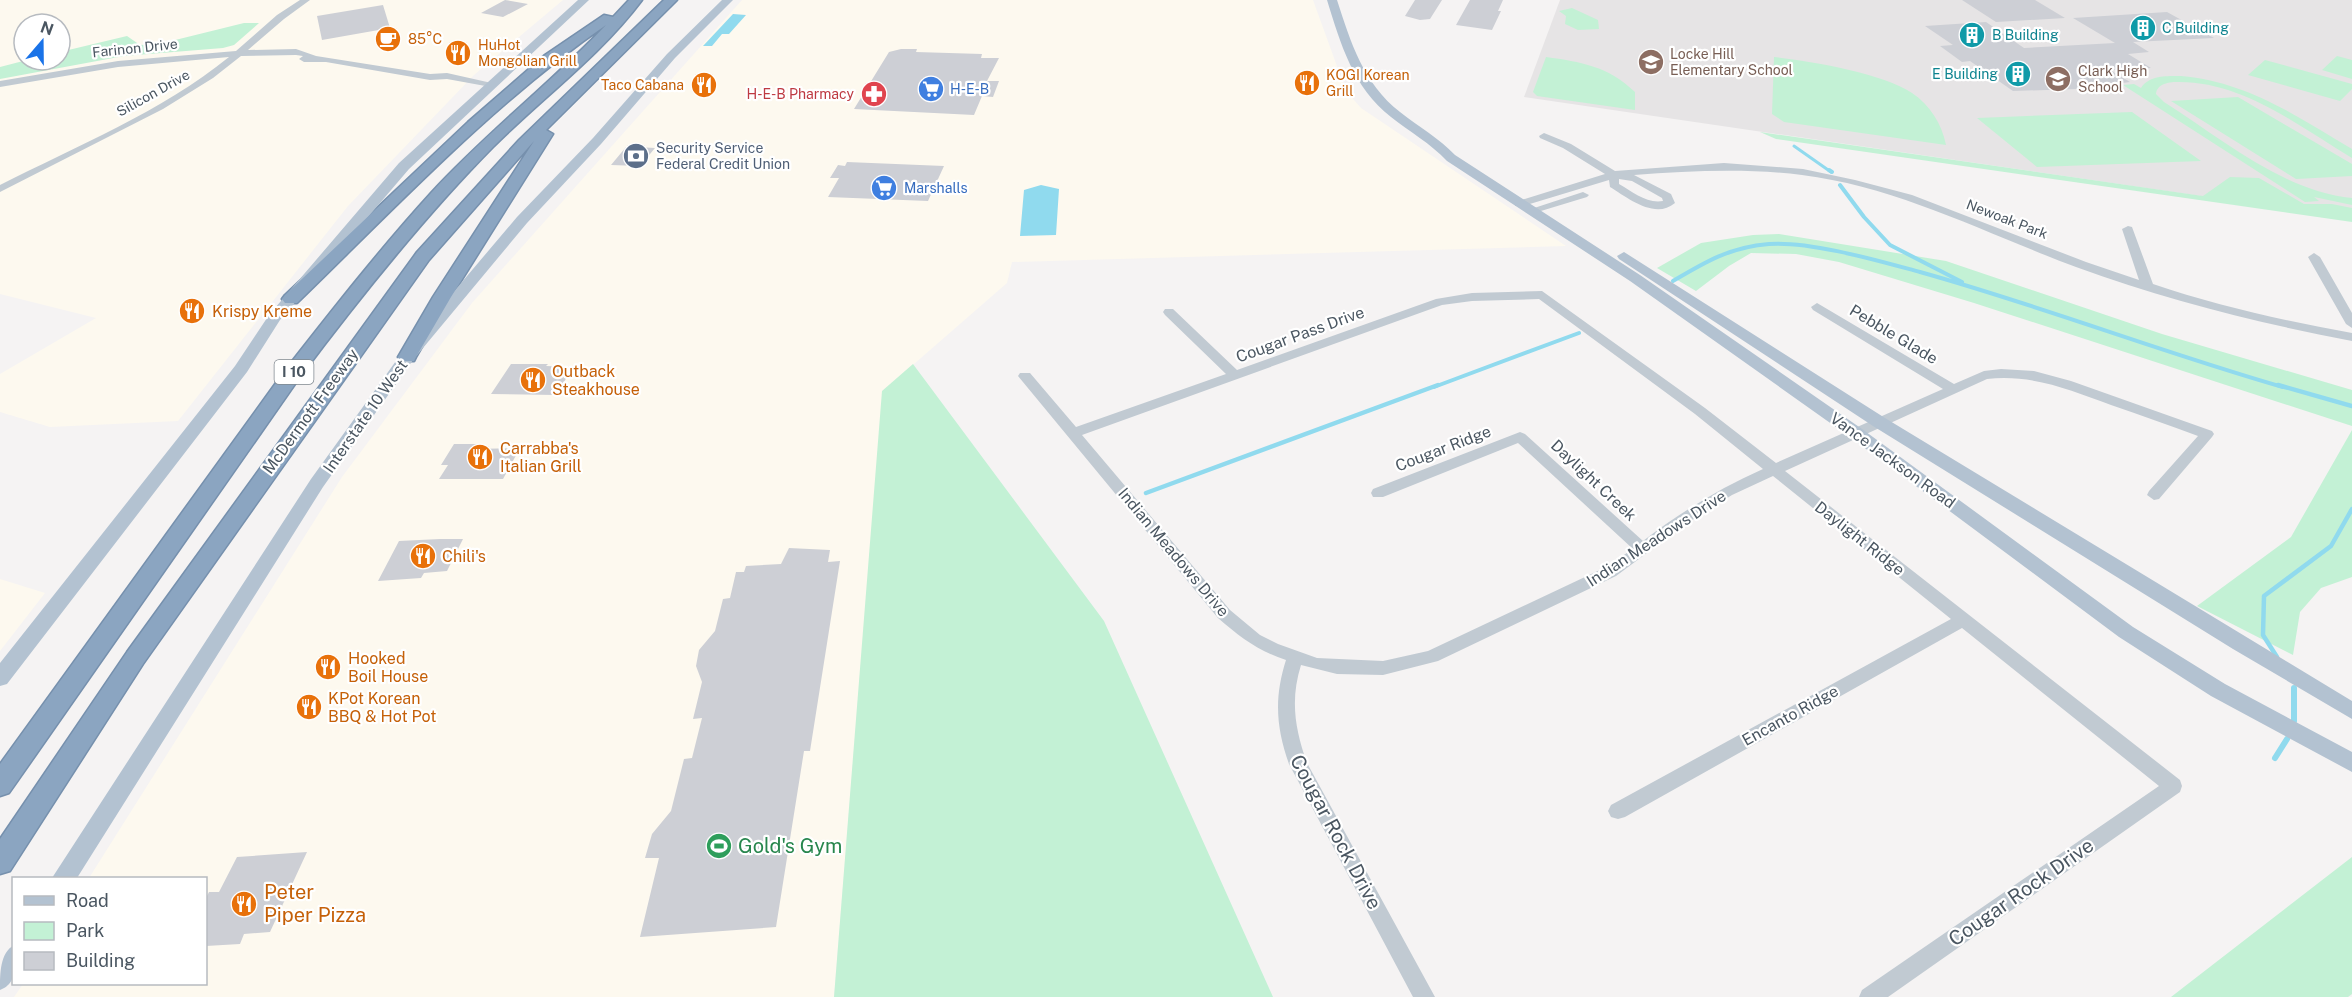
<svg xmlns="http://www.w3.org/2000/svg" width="2352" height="997" viewBox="0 0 2352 997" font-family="'Public Sans',sans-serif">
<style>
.commercial{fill:#fdf9ef;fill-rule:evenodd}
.education{fill:#e6e4e5}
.green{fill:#c3f1d5}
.water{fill:#90daee}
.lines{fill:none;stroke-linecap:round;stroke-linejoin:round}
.stream-far3{stroke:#90daee;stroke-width:3}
.stream-far2{stroke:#90daee;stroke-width:4}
.stream-far1{stroke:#90daee;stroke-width:4.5}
.stream{stroke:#90daee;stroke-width:6}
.building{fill:#cdcfd5}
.highway-casing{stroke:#7690ad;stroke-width:3}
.minor{fill:#c1cad2;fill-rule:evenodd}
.major{fill:#b3c2d1;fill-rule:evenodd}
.highway{fill:#8ba5c1;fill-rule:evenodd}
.labels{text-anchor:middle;stroke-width:4.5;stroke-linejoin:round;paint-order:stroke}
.far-culture-label{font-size:14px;fill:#0d838f;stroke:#fff;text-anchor:start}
.far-food-label{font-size:14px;fill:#c56008;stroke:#fff;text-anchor:start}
.far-street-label{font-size:14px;fill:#4a5661;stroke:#fff}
.far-education-label{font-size:14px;fill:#785e54;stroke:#fff;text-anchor:start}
.far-shop-label{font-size:14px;fill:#366cbe;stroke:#fff;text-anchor:start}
.far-health-label{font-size:14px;fill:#be3a42;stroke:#fff;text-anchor:end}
.far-service-label{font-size:14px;fill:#4e5e75;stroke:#fff;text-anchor:start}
.shield{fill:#fff;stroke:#808990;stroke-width:1.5}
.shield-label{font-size:15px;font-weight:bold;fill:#4a5661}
.food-label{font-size:16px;fill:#c56008;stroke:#fff;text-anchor:start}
.street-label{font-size:16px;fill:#4a5661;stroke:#fff}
.near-street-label{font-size:20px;fill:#4a5661;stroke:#fff}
.near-leisure-label{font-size:20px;fill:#27864d;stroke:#fff;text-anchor:start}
.near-food-label{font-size:20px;fill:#c56008;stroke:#fff;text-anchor:start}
</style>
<rect width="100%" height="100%" fill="#f5f3f3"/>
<path class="commercial" d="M0 0H563L474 75 348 206 178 421 50 427 0 412V374L96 318 0 294ZM24 24H60V60H24Z
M742 0H1313L1346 91 1361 108 1566 246 1012 262 1007 283 883 391 834 997H14L23 984H206V878H89L342 477 472 303Z
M0 579 45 593 0 651Z"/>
<path class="education" d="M1560 0H2352V218L1524 97Z"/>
<path class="green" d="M1572 8 1598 20 1599 29 1578 30 1565 24 1566 16 1559 11Z
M244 23H259L234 45 223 48 124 56 0 79V67L27 60H60V52L127 36 140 45 159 44Z
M2337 56 2352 60V79L2322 70Z
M1546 57C1581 62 1608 66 1635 92V110L1537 96 1533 92Z
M1774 57C1809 61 1883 73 1912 93 1930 105 1942 124 1946 145L1784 122 1772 114Z
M2265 60 2352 84V89L2340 101 2248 75Z
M2181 76C2248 82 2296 116 2352 149V158C2298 126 2243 81 2177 82 2168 82 2157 84 2156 94L2164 102C2221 138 2284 192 2352 198V205L2314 197 2319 201 2305 202 2123 85 2134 84 2141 88C2149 75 2167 76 2181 76Z
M2238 97 2352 164V176L2296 179 2171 101Z
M2132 112 2201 161 2037 167 1977 118Z
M1760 132 2203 196 2230 177 2259 178 2304 204H2332L2352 208V222L1776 139Z
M1779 234 1946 261 2162 334 2352 390V426L1974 303 1839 262 1796 254 1751 253 1729 266 1696 291 1657 268 1701 243 1753 235Z
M913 364 1104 621 1273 997H834L882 391Z
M2352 430V577L2321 588 2300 612 2293 655 2197 606 2291 537Z
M2352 857V994L2348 997H2171Z"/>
<path class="water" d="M733 14 746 15 729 34H722L712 46H703Z
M1041 185 1059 189 1056 235 1020 236 1024 190Z"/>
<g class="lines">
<path class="stream-far3" d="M1794 146 1831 172"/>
<path class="stream-far2" d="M1829 170 1832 172
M1840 185 1864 217 1890 245 1962 282
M1673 281C1705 262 1730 247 1769 244 1811 241 1879 261 1920 272 2042 306 2161 352 2283 387
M1434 387 1579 333"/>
<path class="stream-far1" d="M2278 385 2352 406
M1146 493 1438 385
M2277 657 2263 635 2264 596 2331 546 2352 509"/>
<path class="stream" d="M2294 688V721
M2275 758 2287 739"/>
</g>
<path class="building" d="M505 0 528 4 503 17 481 13Z
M1415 0H1442L1430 19 1420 20 1405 16Z
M1470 0H1503L1498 11H1501L1492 30 1456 25Z
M1962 0H2035L2065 18 1996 22Z
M383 5 390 28 322 40 317 16Z
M2167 12 2214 38 2133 42 2149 52 2128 54 2151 68 2110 70 2130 82 2077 89 2013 91 1970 61 1962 62 1940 46 1953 45 1925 26 1986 22 2024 48 2115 43 2073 18Z
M901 49H917L916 52 982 54 981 58H999L987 81H999L993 97 982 96 974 115 854 109 889 52Z
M626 147H636L655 148 640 166 611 165Z
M847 162 944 166 928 201 828 197 839 178H830L838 165 845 166Z
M511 364H548L546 366 573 367 556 395 491 394Z
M454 444H477L474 449 520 448 503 479H439L448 465H441Z
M440 539H463L447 571 424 573 421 578 378 581 399 541Z
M789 548 830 550 828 562 840 561 810 751H804L776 927 640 937 659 858H645L652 834 671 811 684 759 692 758 702 718 693 719 702 682 696 666 699 650 715 631 723 599 730 598 736 572H744L746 566 781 564Z
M307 852 270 932 244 934 240 944 206 946V898L209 892H219L237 857Z"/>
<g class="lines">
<g class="highway-casing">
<path id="highway" d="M629 0H642C600 56 542 98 493 147 423 218 360 297 300 377L9 793 0 796V764L286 369C333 309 380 249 431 193 486 133 550 84 606 25 492 104 396 207 297 303H285L282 299 285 295 468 122 545 55 604 15 613 17Z
M664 0H677L546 130 553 134 451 297 416 357 414 361H400L398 357 433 297 534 141 429 260 143 664 10 871 0 874V839L127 652 417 252 519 140Z"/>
</g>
<path class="minor" d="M300 0H310L284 19 248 50 296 49 316 56 430 74 447 73 496 84 491 87 447 79 430 80 326 62H304L299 59 303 56 296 55 241 56 213 78 163 109 0 192V185C77 146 161 112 229 57L118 67 0 87V81L118 61 236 51 277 15Z
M1544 133 1571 144 1615 171 1724 163 1803 169 1855 180 1912 195 2086 262 2139 280 2122 229 2128 226 2132 227 2153 284C2218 306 2285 321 2352 333V341C2258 323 2166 300 2076 267 1987 234 1898 187 1802 175 1745 168 1690 171 1634 175L1671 194 1675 203C1655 220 1628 198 1610 187L1609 180 1523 206H1515V202L1605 174 1563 148 1540 138 1539 136ZM1619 179 1632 181 1662 198 1663 201C1647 204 1633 192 1619 184Z
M1583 192 1589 195 1587 197 1531 214 1525 211Z
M2314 253 2320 257 2352 313V328L2346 324 2308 257Z
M1542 291 1705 408 1776 463 1943 389 1813 310 1811 307 1817 303 1954 384 1984 371 2001 369 2034 371 2071 381 2212 431 2214 434 2212 437 2159 499 2154 500 2147 495 2149 491 2198 436C2169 425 2140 415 2111 405 2070 390 2032 374 1987 379L1785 471 2180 780 2182 786 2180 792 1888 997H1859L1862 990 2159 786 1962 628 1625 817 1618 819 1611 817 1608 811 1611 805 1951 619 1773 476 1732 495 1686 524 1616 576 1438 661 1383 675 1337 674 1301 665C1290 700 1295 729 1307 763L1435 997H1413L1289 764C1276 727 1274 698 1286 660 1258 651 1240 637 1218 618L1018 376 1020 373H1030L1076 427 1226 374 1165 315 1163 312 1165 309H1173L1237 370 1436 299 1472 293ZM1539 299 1695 414 1763 469C1720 488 1681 512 1643 541L1525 434 1520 432 1373 489 1371 493 1373 497H1383L1518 443 1633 549 1604 568 1428 651 1383 661 1317 658 1278 644 1260 635 1230 610 1082 435 1442 305 1472 301Z"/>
<path class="major" d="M578 0H589L409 169 280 320 247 372 7 684 0 686V663L235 366 269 315 399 163Z
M722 0H733L675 58 601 144 527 223 413 360 323 487 77 878H52L311 479 401 354 517 217 593 138 667 54Z
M1327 0H1337C1351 43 1363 83 1400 112 1419 127 1439 138 1455 155L1640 275 1862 429 2133 627 2225 684 2352 752V772L2211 696 2119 637 1850 437 1630 281 1447 161C1430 143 1410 132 1391 117 1353 87 1341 45 1327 0Z
M1624 252 1885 418 2352 701V719L2233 649 1873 426 1619 259 1617 256Z
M14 945C14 963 19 983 0 990 0 973 0 953 14 945Z"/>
<use href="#highway" class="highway"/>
</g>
<defs>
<g id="building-disc" transform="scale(1.35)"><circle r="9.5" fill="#0f9aa8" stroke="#fff"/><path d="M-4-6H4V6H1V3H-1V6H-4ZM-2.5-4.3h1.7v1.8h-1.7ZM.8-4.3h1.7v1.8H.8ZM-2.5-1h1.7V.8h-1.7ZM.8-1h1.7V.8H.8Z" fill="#fff"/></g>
<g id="cafe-disc" transform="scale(1.35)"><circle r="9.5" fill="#e8710a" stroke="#fff"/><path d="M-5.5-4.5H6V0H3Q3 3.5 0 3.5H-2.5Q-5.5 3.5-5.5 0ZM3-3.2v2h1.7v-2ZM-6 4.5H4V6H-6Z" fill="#fff"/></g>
<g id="restaurant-disc" transform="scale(1.35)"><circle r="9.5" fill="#e8710a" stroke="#fff"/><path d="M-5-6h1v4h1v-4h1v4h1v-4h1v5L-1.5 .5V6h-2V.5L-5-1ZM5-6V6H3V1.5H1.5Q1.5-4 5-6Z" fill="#fff"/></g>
<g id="school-disc" transform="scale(1.35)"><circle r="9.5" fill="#8d6e63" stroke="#fff"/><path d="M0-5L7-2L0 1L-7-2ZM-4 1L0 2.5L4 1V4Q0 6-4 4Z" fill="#fff"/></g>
<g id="supermarket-disc" transform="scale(1.35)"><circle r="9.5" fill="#3f7fe0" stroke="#fff"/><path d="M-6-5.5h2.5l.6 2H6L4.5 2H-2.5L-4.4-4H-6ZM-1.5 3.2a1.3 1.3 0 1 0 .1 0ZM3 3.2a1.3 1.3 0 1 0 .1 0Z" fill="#fff"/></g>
<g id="pharmacy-disc" transform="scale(1.35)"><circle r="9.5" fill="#e0444e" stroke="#fff"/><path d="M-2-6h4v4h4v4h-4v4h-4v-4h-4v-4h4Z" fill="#fff"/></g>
<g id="bank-disc" transform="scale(1.35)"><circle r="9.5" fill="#5c6f8a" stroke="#fff"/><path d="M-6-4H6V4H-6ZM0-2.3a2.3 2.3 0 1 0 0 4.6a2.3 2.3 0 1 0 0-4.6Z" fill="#fff"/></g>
<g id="stadium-disc" transform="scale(1.35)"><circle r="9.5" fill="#2e9e5b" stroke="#fff"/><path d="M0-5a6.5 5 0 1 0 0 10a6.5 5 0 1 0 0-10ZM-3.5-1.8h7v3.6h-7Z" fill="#fff"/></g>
</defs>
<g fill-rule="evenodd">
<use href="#building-disc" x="2143" y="28"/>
<use href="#building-disc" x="1972" y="35"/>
<use href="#cafe-disc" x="388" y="39"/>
<use href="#restaurant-disc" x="458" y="53"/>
<use href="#school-disc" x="1651" y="62"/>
<use href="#building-disc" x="2018" y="74"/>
<use href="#school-disc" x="2058" y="79"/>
<use href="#restaurant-disc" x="1307" y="83"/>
<use href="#restaurant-disc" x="704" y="85"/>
<use href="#supermarket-disc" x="931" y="89"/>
<use href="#pharmacy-disc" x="874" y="94"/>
<use href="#bank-disc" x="636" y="156"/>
<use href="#supermarket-disc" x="884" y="188"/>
<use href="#restaurant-disc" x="192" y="311"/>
<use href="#restaurant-disc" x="533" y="380"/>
<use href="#restaurant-disc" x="480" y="457"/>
<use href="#restaurant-disc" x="423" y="556"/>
<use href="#restaurant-disc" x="328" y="667"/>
<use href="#restaurant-disc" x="309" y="707"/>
<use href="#stadium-disc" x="719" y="846"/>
<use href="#restaurant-disc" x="244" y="904"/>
</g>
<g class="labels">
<g class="far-culture-label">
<text x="2162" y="33">C Building</text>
<text x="1992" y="40">B Building</text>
<text x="1998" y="79" text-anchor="end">E Building</text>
</g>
<g class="far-food-label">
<text x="408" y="44">85°C</text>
<text x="478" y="50">HuHot<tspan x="478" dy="16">Mongolian Grill</tspan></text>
<text x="1326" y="80">KOGI Korean<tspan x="1326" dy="16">Grill</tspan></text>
<text x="684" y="90" text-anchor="end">Taco Cabana</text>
</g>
<g class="far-street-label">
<text transform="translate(135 48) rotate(-6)" y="5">Farinon Drive</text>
<text transform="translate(153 93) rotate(-29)" y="5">Silicon Drive</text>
<text transform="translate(2007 219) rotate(21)" y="5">Newoak Park</text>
</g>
<g class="far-education-label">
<text x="1670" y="59">Locke Hill<tspan x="1670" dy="16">Elementary School</tspan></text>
<text x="2078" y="76">Clark High<tspan x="2078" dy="16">School</tspan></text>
</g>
<g class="far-shop-label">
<text x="950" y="94">H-E-B</text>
<text x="904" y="193">Marshalls</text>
</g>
<g class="far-health-label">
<text x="854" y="99">H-E-B Pharmacy</text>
</g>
<g class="far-service-label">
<text x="656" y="153">Security Service<tspan x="656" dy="16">Federal Credit Union</tspan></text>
</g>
<rect class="shield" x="274.5" y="360" width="39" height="24" rx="4.5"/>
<g class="shield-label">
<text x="294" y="377">I 10</text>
</g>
<g class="food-label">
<text x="212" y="317">Krispy Kreme</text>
<text x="552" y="377">Outback<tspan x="552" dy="18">Steakhouse</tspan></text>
<text x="500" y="454">Carrabba's<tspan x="500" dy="18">Italian Grill</tspan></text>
<text x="442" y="562">Chili's</text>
<text x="348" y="664">Hooked<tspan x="348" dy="18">Boil House</tspan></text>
<text x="328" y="704">KPot Korean<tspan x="328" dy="18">BBQ &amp; Hot Pot</tspan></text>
</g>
<g class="street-label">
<text transform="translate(1300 334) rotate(-20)" y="6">Cougar Pass Drive</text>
<text transform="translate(1894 334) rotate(31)" y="6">Pebble Glade</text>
<text transform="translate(310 411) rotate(-54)" y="6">McDermott Freeway</text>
<text transform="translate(365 416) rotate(-55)" y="6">Interstate 10 West</text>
<text transform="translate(1443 448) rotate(-21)" y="6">Cougar Ridge</text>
<text transform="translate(1893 460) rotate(36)" y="6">Vance Jackson Road</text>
<text transform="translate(1594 480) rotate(43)" y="6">Daylight Creek</text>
<text transform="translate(1656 538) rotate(-33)" y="6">Indian Meadows Drive</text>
<text transform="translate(1860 538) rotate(38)" y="6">Daylight Ridge</text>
<text transform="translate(1174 552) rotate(50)" y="6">Indian Meadows Drive</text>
<text transform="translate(1790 715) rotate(-29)" y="6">Encanto Ridge</text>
</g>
<g class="near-street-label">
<text transform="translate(1336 832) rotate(62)" y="7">Cougar Rock Drive</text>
<text transform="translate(2021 892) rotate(-35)" y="7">Cougar Rock Drive</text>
</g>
<g class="near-leisure-label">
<text x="738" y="853">Gold's Gym</text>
</g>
<g class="near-food-label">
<text x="264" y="899">Peter<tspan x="264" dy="23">Piper Pizza</tspan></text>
</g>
</g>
<rect x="12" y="877" width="195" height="108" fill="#ffffff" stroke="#b7bbc0" stroke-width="1.5"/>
<rect x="24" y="896" width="30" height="9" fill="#b3c2d1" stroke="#b7bbc0" stroke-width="1.5"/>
<text x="66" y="907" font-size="18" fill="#4a5661">Road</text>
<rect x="24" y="922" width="30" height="18" fill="#c3f1d5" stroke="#b7bbc0" stroke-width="1.5"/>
<text x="66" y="937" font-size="18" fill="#4a5661">Park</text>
<rect x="24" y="952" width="30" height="18" fill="#cdcfd5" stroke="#b7bbc0" stroke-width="1.5"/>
<text x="66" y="967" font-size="18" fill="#4a5661">Building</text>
<g transform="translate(42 42) rotate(20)"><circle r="28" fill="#ffffff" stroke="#b7bbc0" stroke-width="1.5"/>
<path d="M0-4.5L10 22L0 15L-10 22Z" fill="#1a73e8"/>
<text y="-9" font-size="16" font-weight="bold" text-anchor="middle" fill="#4a5661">N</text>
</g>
</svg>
